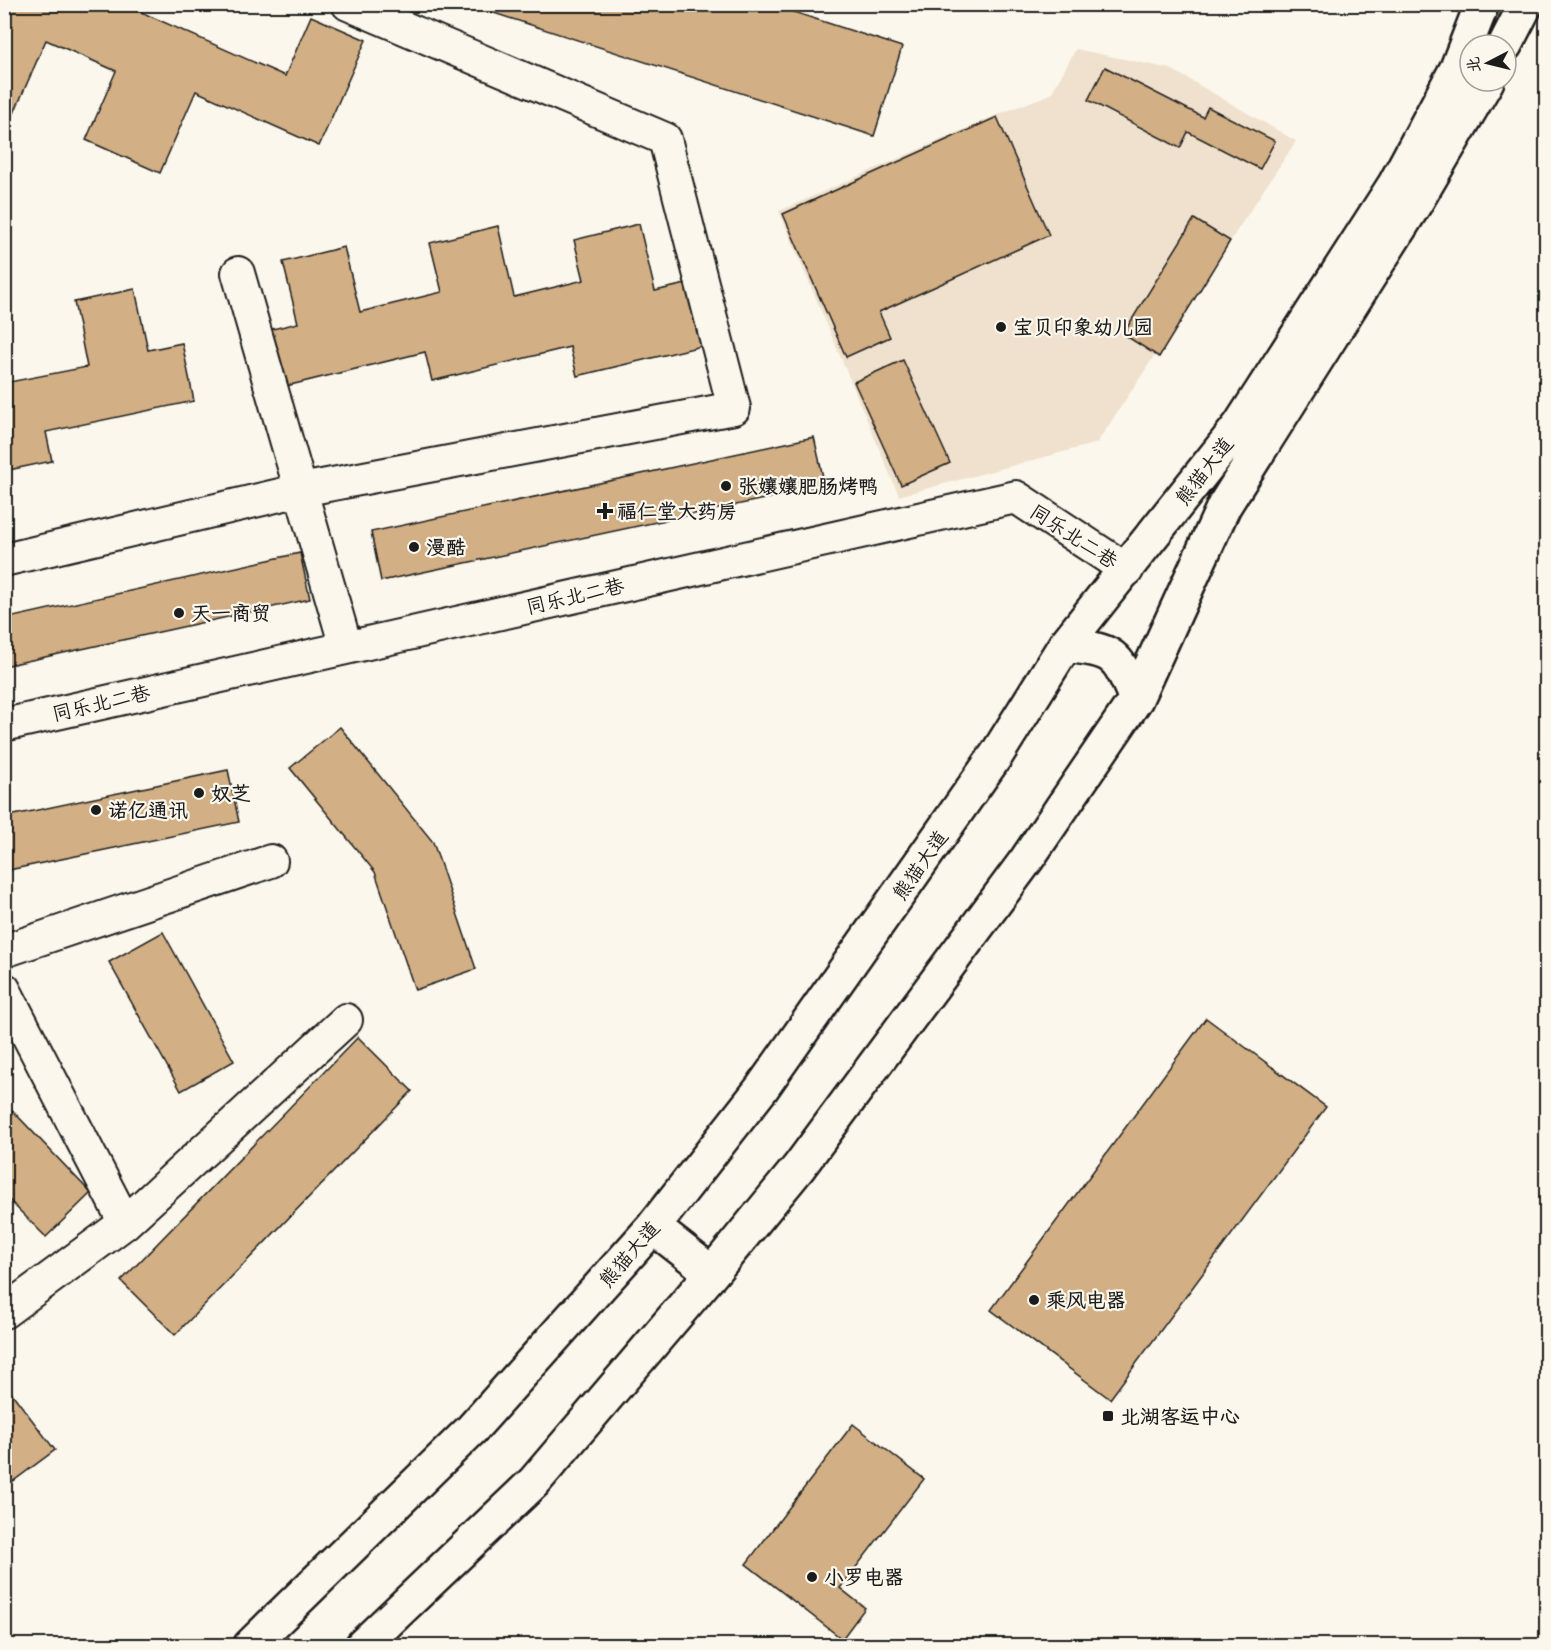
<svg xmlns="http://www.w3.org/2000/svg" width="1551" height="1650" viewBox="0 0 1551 1650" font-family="Itim,'LXGW WenKai TC',sans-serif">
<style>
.built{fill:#efe1cd}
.building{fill:#d2af84;stroke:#1c1c1c;stroke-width:1.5}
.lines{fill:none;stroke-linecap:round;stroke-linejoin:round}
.street-casing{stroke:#1c1c1c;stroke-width:36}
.secondary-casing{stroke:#1c1c1c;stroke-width:38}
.street{stroke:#fbf7ec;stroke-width:32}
.secondary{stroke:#fbf7ec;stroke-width:33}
.poi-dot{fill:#1c1c1c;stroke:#fbf7ec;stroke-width:2}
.labels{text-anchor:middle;stroke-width:4.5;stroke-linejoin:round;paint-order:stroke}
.poi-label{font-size:20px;font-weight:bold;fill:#1c1c1c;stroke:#fbf7ec;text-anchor:start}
.street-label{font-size:20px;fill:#1c1c1c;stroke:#fbf7ec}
</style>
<rect width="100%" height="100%" fill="#fbf7ec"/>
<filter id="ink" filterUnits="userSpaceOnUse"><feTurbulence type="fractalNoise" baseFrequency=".0167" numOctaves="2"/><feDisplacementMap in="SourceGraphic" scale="12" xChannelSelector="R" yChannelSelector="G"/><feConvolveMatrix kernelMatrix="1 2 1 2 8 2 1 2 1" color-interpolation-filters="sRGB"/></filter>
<g filter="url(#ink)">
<path class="built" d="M1076 49 1171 69 1296 141 1097 443 899 496 779 211 999 114 1051 94Z"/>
<path class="building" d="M4 4H123L285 76 311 16 366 40 319 146 196 91 160 173 86 140 116 71 46 40 11 120 4 117Z
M466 4H769L902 47 874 136Z
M1105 67 1203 117 1208 107 1275 141 1260 169 1188 132 1180 148 1088 100Z
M997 117 1049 235 879 312 890 337 846 357 783 214Z
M1194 219 1230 241 1159 357 1123 334Z
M639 224 655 291 690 283 706 345 577 376 570 347 432 381 425 352 278 388 264 331 298 323 283 262 344 247 360 312 442 292 430 243 498 226 514 297 584 280 574 240Z
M135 289 148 350 182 343 194 401 46 432 52 461 4 471V383L87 367 74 302Z
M903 360 950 463 901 485 854 382Z
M814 437 825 486 381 581 371 532Z
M300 553 310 599 4 666V619Z
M340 727 433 842 476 969 415 990 375 872 290 768Z
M228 770 239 822 4 871V817Z
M163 932 234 1061 181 1091 109 962Z
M1206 1018 1326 1107 1110 1399 991 1310Z
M358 1037 412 1091 175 1335 121 1281Z
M4 1094 10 1108 91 1193 46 1237 4 1195Z
M4 1383 55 1450 4 1488Z
M853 1424 924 1479 840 1588 865 1608 842 1639 746 1564Z"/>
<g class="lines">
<g class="street-casing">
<path id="street" d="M238 273 346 647
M4 560 301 490 734 408 665 139 348 4
M4 725 1016 497 1127 570
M4 951 271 861
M4 989 125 1223 4 1312
M125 1223 346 1020"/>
</g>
<g class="secondary-casing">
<path id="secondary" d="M1505 45 1526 4
M1065 645C1115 651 1116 652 1136 699
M653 1227 712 1273
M250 1646 472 1429 653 1227 762 1088 997 754 1065 645 1240 425 1395 184 1457 68 1482 4
M362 1646 534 1482 712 1273 799 1167 1027 859 1136 699 1224 506 1416 202 1487 81"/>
</g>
<use href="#street" class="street"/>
<use href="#secondary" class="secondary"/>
</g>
</g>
<g class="poi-dot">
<circle cx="1001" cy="327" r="6"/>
<circle cx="726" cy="486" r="6"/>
<path d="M602 502h6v6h6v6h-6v6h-6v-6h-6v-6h6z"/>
<circle cx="414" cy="547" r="6"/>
<circle cx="179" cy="613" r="6"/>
<circle cx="199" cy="793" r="6"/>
<circle cx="96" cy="810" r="6"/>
<circle cx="1034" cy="1300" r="6"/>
<rect x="1102" y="1410" width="12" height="12" rx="3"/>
<circle cx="812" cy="1577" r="6"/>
</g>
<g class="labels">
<g class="poi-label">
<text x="1013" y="334">宝贝印象幼儿园</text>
<text x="738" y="493">张孃孃肥肠烤鸭</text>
<text x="617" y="518">福仁堂大药房</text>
<text x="426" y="554">漫酷</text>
<text x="191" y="620">天一商贸</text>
<text x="211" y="800">奴芝</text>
<text x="108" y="817">诺亿通讯</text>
<text x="1046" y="1307">乘风电器</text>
<text x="1120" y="1423">北湖客运中心</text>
<text x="824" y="1584">小罗电器</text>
</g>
<g class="street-label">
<text transform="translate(1204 471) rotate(-52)" y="7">熊猫大道</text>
<text transform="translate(1074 536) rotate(33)" y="7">同乐北二巷</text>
<text transform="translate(575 596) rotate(-13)" y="7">同乐北二巷</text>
<text transform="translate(101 703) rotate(-13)" y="7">同乐北二巷</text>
<text transform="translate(920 865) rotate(-55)" y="7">熊猫大道</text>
<text transform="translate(629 1254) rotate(-49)" y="7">熊猫大道</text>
</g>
</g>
<rect width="1551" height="1650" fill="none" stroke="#fbf7ec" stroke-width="24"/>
<rect x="12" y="12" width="1527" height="1626" fill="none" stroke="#1c1c1c" stroke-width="2" filter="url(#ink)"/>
<g transform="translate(1488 63) rotate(263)"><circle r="28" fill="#fbf7ec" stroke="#a29f99" stroke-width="1.5"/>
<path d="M0-4.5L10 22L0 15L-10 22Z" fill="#1c1c1c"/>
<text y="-9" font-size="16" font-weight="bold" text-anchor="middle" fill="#1c1c1c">北</text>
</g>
</svg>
